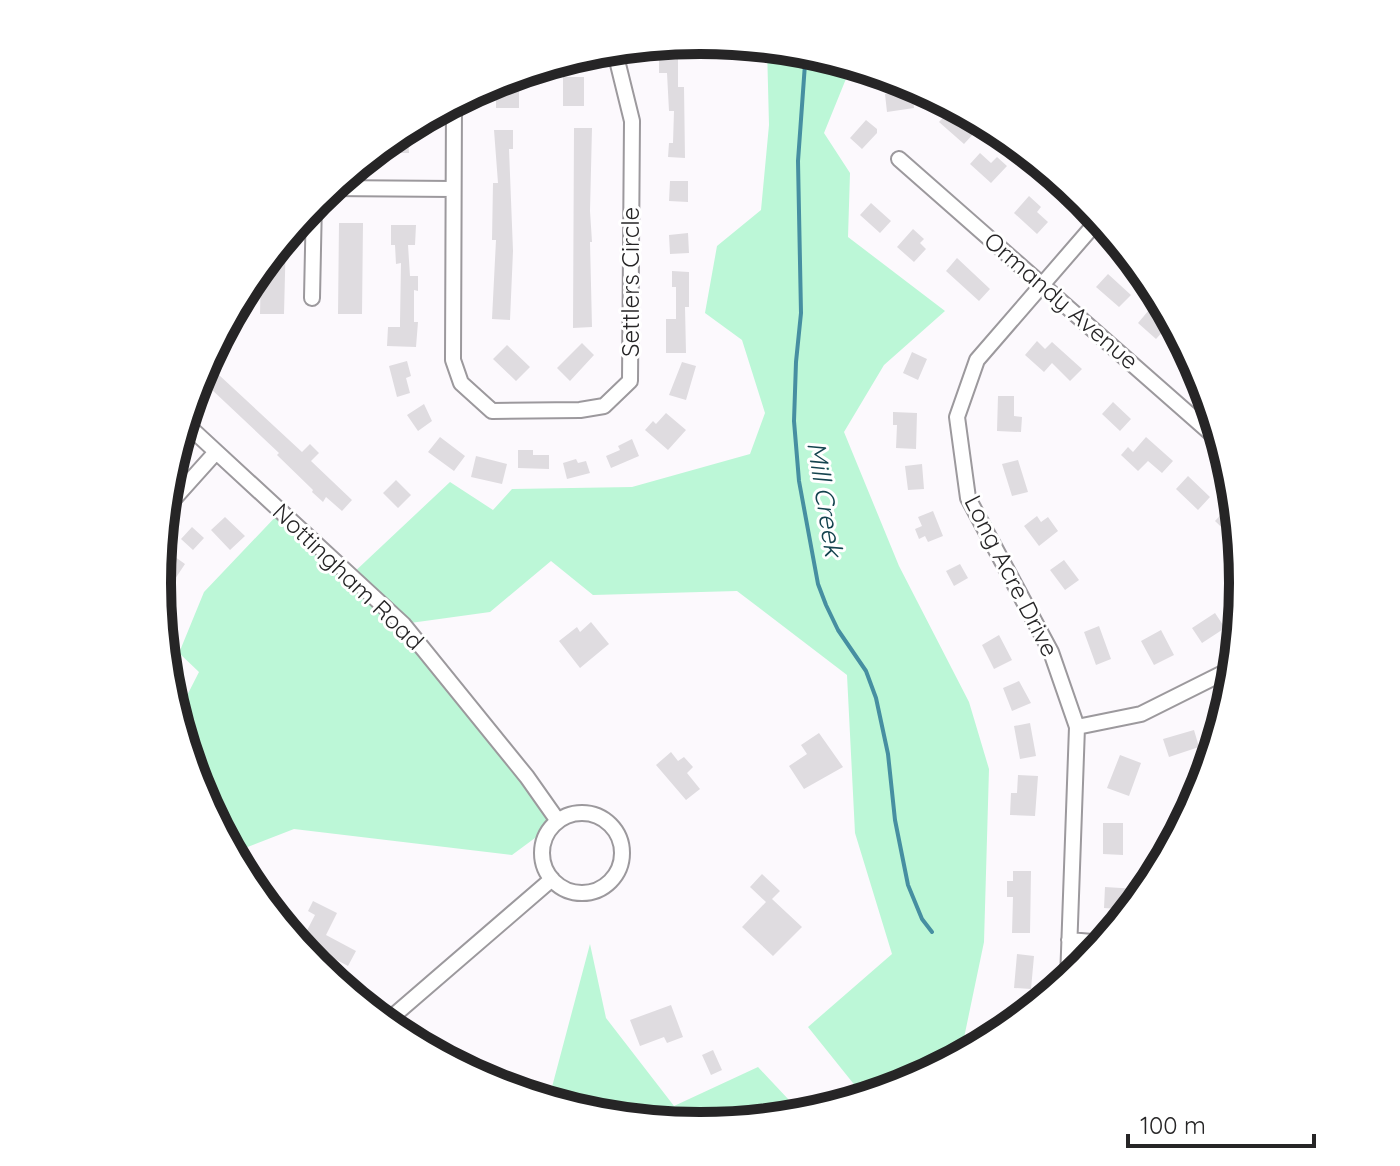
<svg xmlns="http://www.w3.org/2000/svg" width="1400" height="1166" viewBox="0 0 1400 1166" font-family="Quicksand,sans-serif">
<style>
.green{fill:#bcf7d7}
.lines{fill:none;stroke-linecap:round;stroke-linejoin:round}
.stream{stroke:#468fa1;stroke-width:4}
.building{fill:#dfdce0}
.minor-casing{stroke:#9c999d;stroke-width:18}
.minor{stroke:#fff;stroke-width:14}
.labels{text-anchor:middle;stroke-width:6;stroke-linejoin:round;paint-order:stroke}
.street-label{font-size:24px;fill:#262526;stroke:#fff}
.water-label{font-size:26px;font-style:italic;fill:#14434e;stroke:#fff}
.rim{fill:none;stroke:#262526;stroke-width:10}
</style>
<rect width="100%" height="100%" fill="#fcf9fd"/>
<path class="green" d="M767 47 806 51 852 64 824 133 850 173 848 237 945 311 884 365 844 432 899 566 969 702 989 769 984 942 960 1057 907 1085 865 1098 808 1027 892 954 855 833 847 675 737 591 593 595 551 561 490 612 403 624 558 821 512 855 294 829 232 853 198 790 176 717 199 672 179 653 204 592 281 511 350 576 450 482 493 510 512 489 632 487 750 454 765 413 742 340 705 313 717 246 761 210 769 125Z
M590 944 606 1018 674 1106 758 1067 804 1116 700 1126 594 1115 548 1102Z"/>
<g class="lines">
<path class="stream" d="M806 50 798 161 801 313 796 362 794 421 799 481 818 584 826 605 838 630 866 671 876 698 888 754 895 820 908 885 922 919 932 932"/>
</g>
<path class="building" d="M678 42V87H684L685 158 668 157 669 143H673L674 111H669L667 73H659V54L656 55V44Z
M507 77H519V108H496V88H499L500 79Z
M563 77H584V106H563Z
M911 83 914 108 887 112 885 94 894 93 893 85Z
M950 110 975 132 964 144 939 122Z
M419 120 420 137H408L409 153H391L390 138Z
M866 120 877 129V133L862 149 850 138Z
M574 128H592L590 211 592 242H590L592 327 573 328Z
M494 130H513V149H509L513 251 510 320 492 319 496 240H492L493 183H498Z
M980 153 991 163 997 157 1007 166 991 183 970 164Z
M670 181H688V202L669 201Z
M1029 196 1041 207 1037 212 1048 222 1037 234 1014 213Z
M871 203 891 221 880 233 860 215Z
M339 223H363L362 314H338Z
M391 225H416L415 245H408L410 276H418V291L414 290V322H418L416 347 387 346 388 327H400V322L401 263 396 264 395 245H391Z
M913 229 924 239 920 243 926 249 914 262 897 247Z
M688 233 689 253 670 254 669 235Z
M286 236 284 314H260L261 266Z
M957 258 990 289 979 301 946 271Z
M672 271 689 272V307H685L686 353H666V319H676V287H672Z
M1108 274 1131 295 1119 307 1096 287Z
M1149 310 1168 326 1156 339 1138 323Z
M1037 341 1045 349 1052 342 1082 369 1070 381 1052 363 1044 372 1025 355Z
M582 343 594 355 570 381 557 368Z
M507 345 530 367 516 381 493 359Z
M1186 345 1202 376 1205 385 1175 357Z
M912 352 927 359 918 380 903 373Z
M407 361 411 376 406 378 410 393 397 397 389 366Z
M682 362 696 366 686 400 669 395Z
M219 375 302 452 310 444 319 453 311 461 352 500 342 511 326 497 323 502 312 492 313 490 277 455 279 453 209 387Z
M998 396H1014V416L1022 417 1021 432 997 431Z
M1113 402 1131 419 1120 431 1102 414Z
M424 404 432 421 418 431 407 415Z
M893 412 917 413 916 449 896 448 897 425H893Z
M666 413 686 430 668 450 645 430 653 421 656 424Z
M440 437 465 456 454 471 428 452Z
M1146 437 1173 461 1162 473 1148 461 1138 471 1121 455 1128 447 1133 452Z
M632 439 639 456 611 468 606 456 620 450 618 446Z
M518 450H533V455H549V469L518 468Z
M476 456 507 464 502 484 471 477Z
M576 459 578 463 586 461 590 473 567 479 563 463Z
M1018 460 1028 492 1012 496 1002 464Z
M922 464 924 489 908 490 905 466Z
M1188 476 1210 497 1198 510 1176 489Z
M396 480 411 495 398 508 383 493Z
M1227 508 1237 517 1239 544 1215 521Z
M933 511 943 536 928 542 925 536 919 539 915 529 922 526 918 517Z
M1037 516 1041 522 1048 517 1058 531 1039 546 1024 526Z
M225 517 245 536 230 550 211 530Z
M192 527 204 538 193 550 181 539Z
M171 554 185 564 173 582 159 572Z
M1064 560 1079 580 1065 590 1050 570Z
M960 564 968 578 954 586 946 571Z
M1215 613 1225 628 1202 643 1192 628Z
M591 622 609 644 580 668 559 641 577 627 580 632Z
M1099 626 1111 659 1096 665 1084 632Z
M1161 630 1174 655 1154 665 1141 641Z
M999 635 1012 660 994 669 982 645Z
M1019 681 1031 703 1012 711 1003 688Z
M1030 723 1036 756 1020 759 1014 726Z
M1194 730 1199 747 1169 757 1163 739Z
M819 733 843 767 804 789 789 766 807 754 801 745Z
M671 752 678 761 684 757 693 767 687 773 700 789 686 800 656 765Z
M1120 755 1141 763 1129 796 1107 788Z
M1018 775 1038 776 1035 816 1010 815 1011 793H1017Z
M1103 823H1123V855L1103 854Z
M1013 871H1031L1030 933H1012L1013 897H1007V881H1013Z
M762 874 780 891 772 899 802 927 773 956 742 927 766 902 750 887Z
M1105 887 1137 889 1136 904 1131 910 1104 908Z
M313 901 337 913 326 935 356 951 348 966 322 952 319 958 307 951 310 947 301 942 315 915 308 911Z
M1017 954 1034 956 1031 989 1014 988Z
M671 1005 683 1037 667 1043 664 1037 640 1046 630 1020Z
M713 1050 722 1070 711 1075 702 1055Z"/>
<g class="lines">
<g class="minor-casing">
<path id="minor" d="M454 102 453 360 461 383 492 411 580 410 604 406 630 381 632 121 614 48
M899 159 1223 444
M329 188 453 189
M312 298 314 201
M184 422 403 624 527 777 558 821
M164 510 216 452
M1077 727 1141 714 1235 667
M542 853a40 40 0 1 1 80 0a40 40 0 1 1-80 0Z
M1069 940 1104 943
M1068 980 1077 727 1051 652 968 498 957 417 977 360 1100 218
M385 1023 552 879"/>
</g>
<use href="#minor" class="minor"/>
</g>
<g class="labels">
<g class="street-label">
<text transform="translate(631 282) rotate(-90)" y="8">Settlers Circle</text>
<text transform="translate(1061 301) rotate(41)" y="8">Ormandy Avenue</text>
<text transform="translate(1011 576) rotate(63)" y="8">Long Acre Drive</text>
<text transform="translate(348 577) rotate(44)" y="8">Nottingham Road</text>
</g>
<g class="water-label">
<text transform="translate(825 499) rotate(81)" y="9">Mill Creek</text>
</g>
</g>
<path d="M0 0H1400V1166H0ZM171 583a529 529 0 1 1 1058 0a529 529 0 1 1-1058 0Z" fill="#fff" fill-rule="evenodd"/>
<path class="rim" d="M171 583a529 529 0 1 1 1058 0a529 529 0 1 1-1058 0Z"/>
<path d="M1128 1134v12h186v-12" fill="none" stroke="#262526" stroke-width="4"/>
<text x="1140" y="1134" font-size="24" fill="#262526" stroke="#ffffff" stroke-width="6" paint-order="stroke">100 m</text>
</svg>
